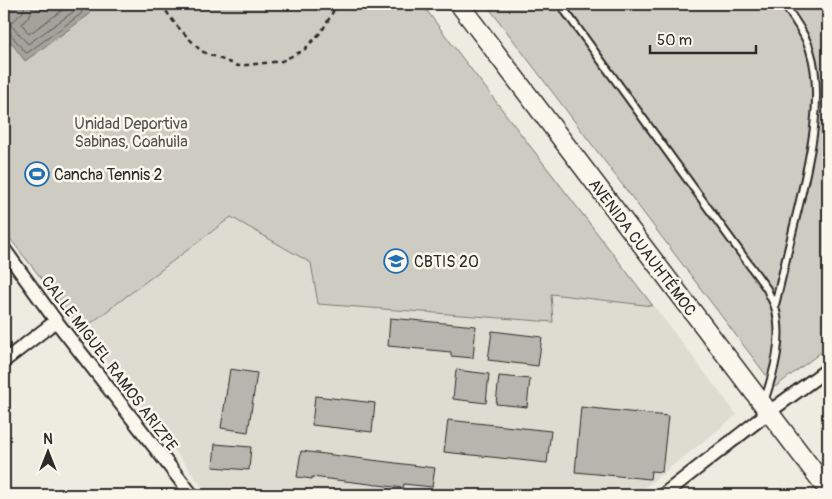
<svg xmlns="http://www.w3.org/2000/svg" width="832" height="499" viewBox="0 0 832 499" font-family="Pangolin,sans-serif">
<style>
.built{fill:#dedbd1}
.green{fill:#cecbc2;stroke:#7c7b76}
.water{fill:#a4a29a;stroke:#74726e}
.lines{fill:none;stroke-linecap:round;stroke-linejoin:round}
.shore{stroke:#5b5b57;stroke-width:1}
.building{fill:#b8b5ae;stroke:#2b2b2b}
.service-casing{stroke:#2b2b2b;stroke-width:10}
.minor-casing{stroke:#2b2b2b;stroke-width:16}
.secondary-casing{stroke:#2b2b2b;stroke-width:21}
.path{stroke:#2b2b2b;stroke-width:2.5;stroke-dasharray:5 4;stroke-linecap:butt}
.service{stroke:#fbf7ec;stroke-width:6}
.minor{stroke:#fbf7ec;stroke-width:12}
.secondary{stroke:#fbf7ec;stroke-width:18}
.labels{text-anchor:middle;stroke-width:5;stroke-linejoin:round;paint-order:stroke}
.park-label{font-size:16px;fill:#545351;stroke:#fbf7ec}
.poi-label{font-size:16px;fill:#2b2b2b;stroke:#fbf7ec;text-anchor:start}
.street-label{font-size:16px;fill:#2b2b2b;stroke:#fbf7ec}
</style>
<rect width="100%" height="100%" fill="#eeebe0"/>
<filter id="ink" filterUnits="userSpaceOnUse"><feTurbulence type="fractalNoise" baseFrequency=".02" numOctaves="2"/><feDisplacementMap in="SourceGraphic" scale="10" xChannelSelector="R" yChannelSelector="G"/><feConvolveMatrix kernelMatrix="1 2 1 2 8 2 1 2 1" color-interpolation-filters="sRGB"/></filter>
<g filter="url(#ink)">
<path class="built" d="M454 47 572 199 737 415 635 495H209L82 330Z"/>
<path class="green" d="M4 4H422L454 47 653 306 551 294 553 322 318 304 311 263 231 217 82 330 4 231Z
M486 4H828V347L775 387Z"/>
<path class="water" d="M17 4H82L90 14 25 61 4 33V13Z"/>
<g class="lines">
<path class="shore" d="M25 4 23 12 10 24 28 44 73 12 72 4
M33 4 30 15 22 24 29 34 64 9 65 4
M4 30 9 32 25 52 27 53 81 14 82 12 79 4"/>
</g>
<path class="building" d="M390 318 476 326 473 358 451 356V352L388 346Z
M492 331 542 337 538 366 488 360Z
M230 369 257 373 248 432 221 428Z
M456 370 489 374 486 403 453 399Z
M499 376 530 379 527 407 496 404Z
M315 396 375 403 372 432 312 425Z
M581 407 668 416 662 472 651 471 650 479 575 472Z
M448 420 551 431 547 463 444 452Z
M215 444 251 447 249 470 213 467Z
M301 451 435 468 432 487 404 484 403 488 312 477V479L297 477Z
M484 491 524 495H484Z"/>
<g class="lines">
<g class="service-casing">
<path id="service" d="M560 4 767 289C769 295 773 301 775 307 784 339 774 372 764 402
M775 305C783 273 790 241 798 209 809 162 825 97 810 50 805 33 793 18 784 4"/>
</g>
<g class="minor-casing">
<path id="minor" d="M4 249 56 321 192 495
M4 361 56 321
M663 495 769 412 828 369"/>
</g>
<g class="secondary-casing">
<path id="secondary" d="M459 4 828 490"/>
</g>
<path class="path" d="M161 4 176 25 201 51 238 66 282 61 304 50 322 31 335 8V4"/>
<use href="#service" class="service"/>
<use href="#minor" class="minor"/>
<use href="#secondary" class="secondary"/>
</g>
</g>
<defs>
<g id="stadium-ring" transform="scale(1.25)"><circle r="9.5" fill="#fbf7ec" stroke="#1f6fb2" stroke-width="1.5"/><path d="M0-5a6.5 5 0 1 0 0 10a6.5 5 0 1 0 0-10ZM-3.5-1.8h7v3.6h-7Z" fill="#1f6fb2"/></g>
<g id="school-ring" transform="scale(1.25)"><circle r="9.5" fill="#fbf7ec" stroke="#1f6fb2" stroke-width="1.5"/><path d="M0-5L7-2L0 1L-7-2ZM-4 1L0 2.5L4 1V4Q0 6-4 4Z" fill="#1f6fb2"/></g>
</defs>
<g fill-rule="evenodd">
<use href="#stadium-ring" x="37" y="174"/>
<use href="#school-ring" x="396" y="261"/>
</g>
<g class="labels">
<g class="park-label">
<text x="131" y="129">Unidad Deportiva<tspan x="131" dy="18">Sabinas, Coahuila</tspan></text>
</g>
<g class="poi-label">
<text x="54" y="180">Cancha Tennis 2</text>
<text x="414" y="267">CBTIS 20</text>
</g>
<g class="street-label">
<text transform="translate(643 247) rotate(53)" y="6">AVENIDA CUAUHTÉMOC</text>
<text transform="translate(110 363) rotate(53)" y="6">CALLE MIGUEL RAMOS ARIZPE</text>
</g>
</g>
<rect width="832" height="499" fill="none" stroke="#fbf7ec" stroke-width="20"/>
<rect x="10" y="10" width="812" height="479" fill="none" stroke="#2b2b2b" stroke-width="2" filter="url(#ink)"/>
<g transform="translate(48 452)" stroke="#fbf7ec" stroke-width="4" paint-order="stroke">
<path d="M0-4L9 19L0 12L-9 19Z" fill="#2b2b2b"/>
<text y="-8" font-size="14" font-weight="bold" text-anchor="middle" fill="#2b2b2b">N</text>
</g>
<path d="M650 45v8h106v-8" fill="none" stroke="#2b2b2b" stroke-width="2.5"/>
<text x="657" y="45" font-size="15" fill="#2b2b2b" stroke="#fbf7ec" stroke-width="4" paint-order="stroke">50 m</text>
</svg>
